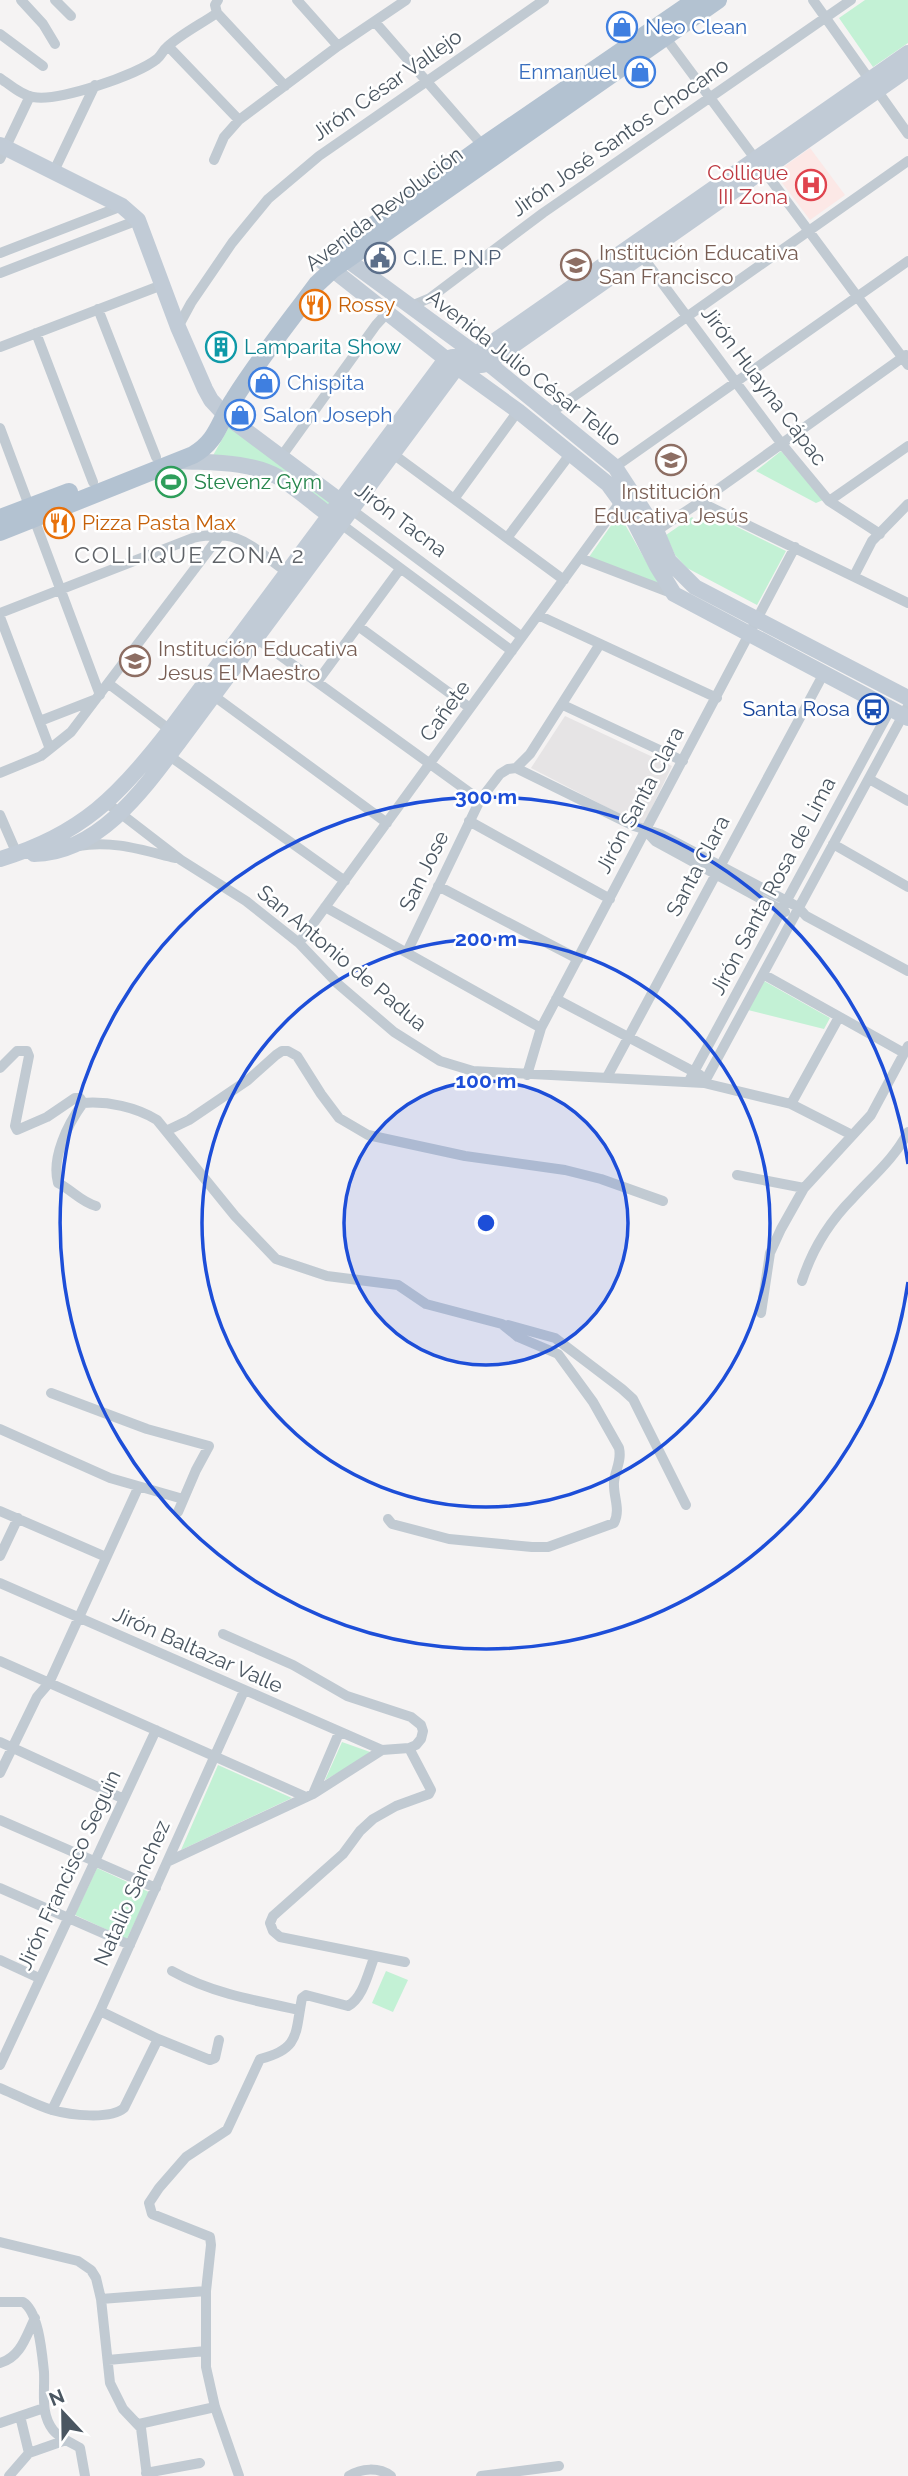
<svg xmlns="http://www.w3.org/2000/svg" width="908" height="2476" viewBox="0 0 908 2476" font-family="Raleway,sans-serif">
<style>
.education{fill:#e6e4e5}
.medical{fill:#fce8e6}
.green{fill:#c3f1d5}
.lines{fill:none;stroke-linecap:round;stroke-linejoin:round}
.street{stroke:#c1cad2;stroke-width:10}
.secondary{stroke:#c1cbd6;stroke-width:16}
.primary{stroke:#b3c2d1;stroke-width:18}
.ring{fill:none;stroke:#1d4ed8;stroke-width:3.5}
.labels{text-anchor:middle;stroke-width:5;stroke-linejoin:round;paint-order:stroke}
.shop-label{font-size:21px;fill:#366cbe;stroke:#fff;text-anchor:start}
.street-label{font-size:21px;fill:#4a5661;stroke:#fff}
.health-label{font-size:21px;fill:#be3a42;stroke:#fff;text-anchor:end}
.education-label{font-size:21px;fill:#785e54;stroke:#fff;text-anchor:start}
.service-label{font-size:21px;fill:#4e5e75;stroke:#fff;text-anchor:start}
.food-label{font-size:21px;fill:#c56008;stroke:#fff;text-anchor:start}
.culture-label{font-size:21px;fill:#0d838f;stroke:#fff;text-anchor:start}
.leisure-label{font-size:21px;fill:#27864d;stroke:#fff;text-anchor:start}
.transit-label{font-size:21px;fill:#164399;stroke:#fff;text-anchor:end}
.neighbourhood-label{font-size:23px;letter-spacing:2px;fill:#5f6368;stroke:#fff}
.centre{fill:#1d4ed8;stroke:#fff;stroke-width:3.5}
.ring-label{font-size:21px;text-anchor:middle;font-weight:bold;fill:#1d4ed8;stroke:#fff;stroke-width:5;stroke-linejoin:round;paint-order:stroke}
</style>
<rect width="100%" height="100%" fill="#f5f3f3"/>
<path class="education" d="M565 716 672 766 643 826 531 768Z"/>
<path class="medical" d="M810 148 845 195 810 220 777 176 778 171Z"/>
<path class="green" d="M865 0H908V43L873 67 839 18Z
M229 427 332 501 327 509 276 473 211 459Z
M781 451 823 500 816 503 756 471Z
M705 511 786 551 757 605 687 568 675 555 666 535 692 517 700 524V519Z
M619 514 659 584 589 557Z
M764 981 830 1018 824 1029 748 1010Z
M342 1742 373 1753 325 1780Z
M218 1765 292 1798 181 1850Z
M97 1868 149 1892 127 1939 75 1915Z
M386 1971 408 1980 393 2012 372 2003Z"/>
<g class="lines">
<path class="street" d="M21 0 43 24 55 44
M55 0 71 16
M297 0 338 46
M813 0 908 134
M217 13 285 86
M375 22 483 146
M0 34 43 66
M665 37 908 365
M168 46 239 120
M0 78C10 85 21 95 33 97 58 102 137 75 157 59 161 56 163 50 167 47 181 34 201 24 217 13L215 5 218 0
M0 159 30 96
M214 160 224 137 239 120 338 46 406 0
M54 171 95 85
M639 252 781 443 829 501 880 534
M0 253 122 206
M0 273 138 220
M411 306 430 298 543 213 851 0
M98 309 156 457
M178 327 191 303 232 243 268 199 319 156 544 0
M36 333 93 482
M0 347 162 285
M549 414 908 161
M0 428 100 695
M393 454 564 580
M281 457 376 325 387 313
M615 467 908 261
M454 499 518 411
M829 501 908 446
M700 502 908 603
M352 510 522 637
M341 524 512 651
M653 533 700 502 906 355
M507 538 571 453
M580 558 674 594
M854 576 872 541 908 504
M0 613 193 538C239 527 251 547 287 572
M538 615 717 698
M0 617 50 749
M358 626 470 708
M256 638 480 800
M317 682 400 569
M109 684 174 733
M214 696 387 823
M563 705 683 761
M40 721 94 700
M164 752 345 881
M516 768 634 826 660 834 798 907 806 916 908 971
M0 773 41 756 71 732 221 534
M869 779 908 801
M107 803 181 860 246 901 299 943 338 984 394 1032 440 1061 473 1071 704 1083 791 1104 852 1135
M0 815 17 854
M469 821 610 899
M646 831 655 841 785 912
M833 844 908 887
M78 846C113 840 142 850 175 858
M438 886 578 959
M325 907 541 1028
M299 943 621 501
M407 952 480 800 500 774 508 769 516 768 530 754 600 644
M763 974 904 1053
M556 999 700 1075
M0 1068 17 1051H27L29 1056 15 1126 17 1130 47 1117 75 1098H80L83 1103C68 1124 51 1157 58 1183 72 1190 81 1202 96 1206
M527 1075 541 1028 795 547
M607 1077 824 673
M689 1081 891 708
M704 1083 908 706
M83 1103C108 1101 136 1107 157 1120L235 1216 276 1259 327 1276 398 1285 426 1304 502 1324 518 1337 558 1354 593 1402 619 1448C622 1461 615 1470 614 1482 613 1497 621 1509 614 1523L548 1547H532L449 1539 392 1524 388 1519
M791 1104 839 1017
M166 1131 189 1120 248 1080 276 1055 282 1051H288L297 1056 321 1094 339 1118 368 1135 465 1156 565 1170 601 1179 663 1201
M737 1175 804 1188
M802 1281C812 1250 830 1221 853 1198 873 1176 894 1159 908 1132
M761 1313 770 1253 781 1229 804 1188 871 1115 908 1046
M508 1325 555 1338 622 1389 633 1399 686 1505
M51 1393 147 1429 209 1446 196 1470 178 1512
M0 1429 110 1478 183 1499
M0 1511 106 1557
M0 1556 18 1518
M0 1583 382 1750
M0 1661 306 1797
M0 1742 124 1799
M0 1773 37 1697 49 1683 138 1488
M313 1794 339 1733
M0 1820 156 1888
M167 1862 313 1794 382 1750 409 1748 416 1745 421 1739 423 1731 421 1725 411 1717 347 1696 293 1665 223 1634
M0 1888 130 1945
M0 1960 39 1978
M405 1962 280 1937 273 1931 270 1923 273 1916 343 1854 360 1831 373 1819 396 1806 429 1794 431 1790 409 1748
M172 1971C211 1993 256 2001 300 2010
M100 2011 158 2039 210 2060 215 2058 219 2040
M0 2065 156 1730
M0 2088C17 2095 35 2105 52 2110 70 2115 110 2120 124 2108L158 2039
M52 2110 100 2011 244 1691
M0 2242 78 2261 91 2270 96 2278 101 2299 110 2383 123 2409 141 2428 147 2476
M101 2299 206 2291
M0 2302H23C39 2312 42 2354 44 2372 45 2392 40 2413 53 2430 60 2439 71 2442 80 2448L85 2476
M108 2360 206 2351
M0 2363C21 2357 26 2336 35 2318
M20 2416 29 2453
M0 2423 44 2408
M139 2424 215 2407
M146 2473 200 2463
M9 2476 29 2453 66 2440
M239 2476 215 2407 206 2367V2291L211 2245 210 2237 152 2214 149 2203 159 2188 186 2157 227 2130 260 2059C300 2049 295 2034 302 1998L306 1995 348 2006C363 1998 368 1973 374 1958
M349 2476C361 2468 379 2467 391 2476
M481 2476 559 2466"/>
<path class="secondary" d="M0 145 122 206 138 220 178 327 205 389 211 400 225 415 348 507
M338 253 488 363 615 467 656 530 669 561 695 587 908 698
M323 262 446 359 518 411 608 484 632 517 657 566 674 594 908 718
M180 461C211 463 249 461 278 477 298 489 317 507 336 520
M34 854C100 853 146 786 182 738L457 367C467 363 478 368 488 363L908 69
M0 859C81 835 120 795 170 730L446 359C456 354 466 359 476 354L908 53"/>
<path class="primary" d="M334 254 483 146 696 0
M0 518 69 492
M0 532 193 455C218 441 219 421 234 399 259 359 289 322 317 284L332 270 718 0"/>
</g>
<circle cx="486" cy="1223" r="142" fill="#1d4ed8" fill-opacity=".12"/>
<g class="ring">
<circle cx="486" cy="1223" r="142"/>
<circle cx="486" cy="1223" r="284"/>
<path d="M908 1282A426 426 0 1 1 908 1164"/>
</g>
<defs>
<g id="shop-ring" transform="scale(1.575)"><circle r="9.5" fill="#fff" stroke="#3f7fe0" stroke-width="1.5"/><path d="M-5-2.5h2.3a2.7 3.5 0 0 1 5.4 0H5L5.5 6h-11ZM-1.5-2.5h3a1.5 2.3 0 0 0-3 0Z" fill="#3f7fe0"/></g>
<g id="hospital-ring" transform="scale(1.575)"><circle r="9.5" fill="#fff" stroke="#e0444e" stroke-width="1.5"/><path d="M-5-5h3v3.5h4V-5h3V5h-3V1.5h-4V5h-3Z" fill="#e0444e"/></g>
<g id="civic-ring" transform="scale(1.575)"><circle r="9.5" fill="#fff" stroke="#5c6f8a" stroke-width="1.5"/><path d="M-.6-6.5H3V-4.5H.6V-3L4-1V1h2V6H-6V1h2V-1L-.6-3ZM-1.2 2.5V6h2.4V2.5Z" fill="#5c6f8a"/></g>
<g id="school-ring" transform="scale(1.575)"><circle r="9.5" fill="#fff" stroke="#8d6e63" stroke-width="1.5"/><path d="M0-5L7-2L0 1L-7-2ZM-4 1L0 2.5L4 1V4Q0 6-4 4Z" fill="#8d6e63"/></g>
<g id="restaurant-ring" transform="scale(1.575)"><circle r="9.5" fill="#fff" stroke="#e8710a" stroke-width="1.5"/><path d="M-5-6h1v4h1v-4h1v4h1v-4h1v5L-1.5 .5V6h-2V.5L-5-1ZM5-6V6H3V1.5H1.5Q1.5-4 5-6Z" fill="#e8710a"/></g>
<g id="building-ring" transform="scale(1.575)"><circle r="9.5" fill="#fff" stroke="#0f9aa8" stroke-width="1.5"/><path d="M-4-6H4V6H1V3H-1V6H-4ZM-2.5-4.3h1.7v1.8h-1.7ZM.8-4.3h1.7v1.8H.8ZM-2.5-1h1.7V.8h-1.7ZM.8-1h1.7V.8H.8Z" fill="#0f9aa8"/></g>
<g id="stadium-ring" transform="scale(1.575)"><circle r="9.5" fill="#fff" stroke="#2e9e5b" stroke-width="1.5"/><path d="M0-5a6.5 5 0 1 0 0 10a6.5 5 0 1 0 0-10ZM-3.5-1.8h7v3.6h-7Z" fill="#2e9e5b"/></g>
<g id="bus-ring" transform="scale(1.575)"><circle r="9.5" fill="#fff" stroke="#1a4fb4" stroke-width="1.5"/><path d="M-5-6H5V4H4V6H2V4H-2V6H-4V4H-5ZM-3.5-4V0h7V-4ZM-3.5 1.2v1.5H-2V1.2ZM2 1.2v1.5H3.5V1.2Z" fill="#1a4fb4"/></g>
</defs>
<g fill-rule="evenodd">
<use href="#shop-ring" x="622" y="27"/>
<use href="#shop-ring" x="640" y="72"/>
<use href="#hospital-ring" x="811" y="185"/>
<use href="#civic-ring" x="380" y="258"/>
<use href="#school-ring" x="576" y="265"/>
<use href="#restaurant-ring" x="315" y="305"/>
<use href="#building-ring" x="221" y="347"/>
<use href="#shop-ring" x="264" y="383"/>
<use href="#shop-ring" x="240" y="415"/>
<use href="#school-ring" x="671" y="460"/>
<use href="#stadium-ring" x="171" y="482"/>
<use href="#restaurant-ring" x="59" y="523"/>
<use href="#school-ring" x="135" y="661"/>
<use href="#bus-ring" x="873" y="709"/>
</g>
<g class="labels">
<g class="shop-label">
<text x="645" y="34">Neo Clean</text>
<text x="617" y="79" text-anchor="end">Enmanuel</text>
<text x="287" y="390">Chispita</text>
<text x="263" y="422">Salon Joseph</text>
</g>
<g class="street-label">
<text transform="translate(387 85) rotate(-35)" y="7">Jirón César Vallejo</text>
<text transform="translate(620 137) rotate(-35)" y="7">Jirón José Santos Chocano</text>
<text transform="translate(384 209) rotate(-37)" y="7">Avenida Revolución</text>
<text transform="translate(524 368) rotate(38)" y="7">Avenida Julio César Tello</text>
<text transform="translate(764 386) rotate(53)" y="7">Jirón Huayna Cápac</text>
<text transform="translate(401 520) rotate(37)" y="7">Jirón Tacna</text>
<text transform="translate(445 711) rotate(-54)" y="7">Cañete</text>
<text transform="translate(640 800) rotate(-62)" y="7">Jirón Santa Clara</text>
<text transform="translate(698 866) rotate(-62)" y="7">Santa Clara</text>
<text transform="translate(424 871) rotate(-64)" y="7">San Jose</text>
<text transform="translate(773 886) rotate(-62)" y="7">Jirón Santa Rosa de Lima</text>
<text transform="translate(342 958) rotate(40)" y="7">San Antonio de Padua</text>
<text transform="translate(198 1650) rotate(24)" y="7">Jirón Baltazar Valle</text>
<text transform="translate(69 1870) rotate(-65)" y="7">Jirón Francisco Seguin</text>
<text transform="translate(132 1893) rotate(-66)" y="7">Natalio Sanchez</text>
</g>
<g class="health-label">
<text x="788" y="180">Collique<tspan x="788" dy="24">III Zona</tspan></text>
</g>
<g class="education-label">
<text x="599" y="260">Institución Educativa<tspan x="599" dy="24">San Francisco</tspan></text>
<text x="671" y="499" text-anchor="middle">Institución<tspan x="671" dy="24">Educativa Jesús</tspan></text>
<text x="158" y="656">Institución Educativa<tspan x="158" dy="24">Jesus El Maestro</tspan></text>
</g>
<g class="service-label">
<text x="403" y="265">C.I.E. P.N.P</text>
</g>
<g class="food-label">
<text x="338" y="312">Rossy</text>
<text x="82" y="530">Pizza Pasta Max</text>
</g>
<g class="culture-label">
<text x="244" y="354">Lamparita Show</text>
</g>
<g class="leisure-label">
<text x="194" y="489">Stevenz Gym</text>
</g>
<g class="transit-label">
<text x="850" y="716">Santa Rosa</text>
</g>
<g class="neighbourhood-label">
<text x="190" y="563">COLLIQUE ZONA 2</text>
</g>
</g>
<circle cx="486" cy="1223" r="10" class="centre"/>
<g class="ring-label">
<text x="486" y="804">300 m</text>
<text x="486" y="946">200 m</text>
<text x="486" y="1088">100 m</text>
</g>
<g transform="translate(63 2413) rotate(338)" stroke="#ffffff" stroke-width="5" paint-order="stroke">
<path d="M0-5L12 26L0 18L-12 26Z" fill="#4a5661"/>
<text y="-10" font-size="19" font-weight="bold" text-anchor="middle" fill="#4a5661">N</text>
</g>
</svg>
